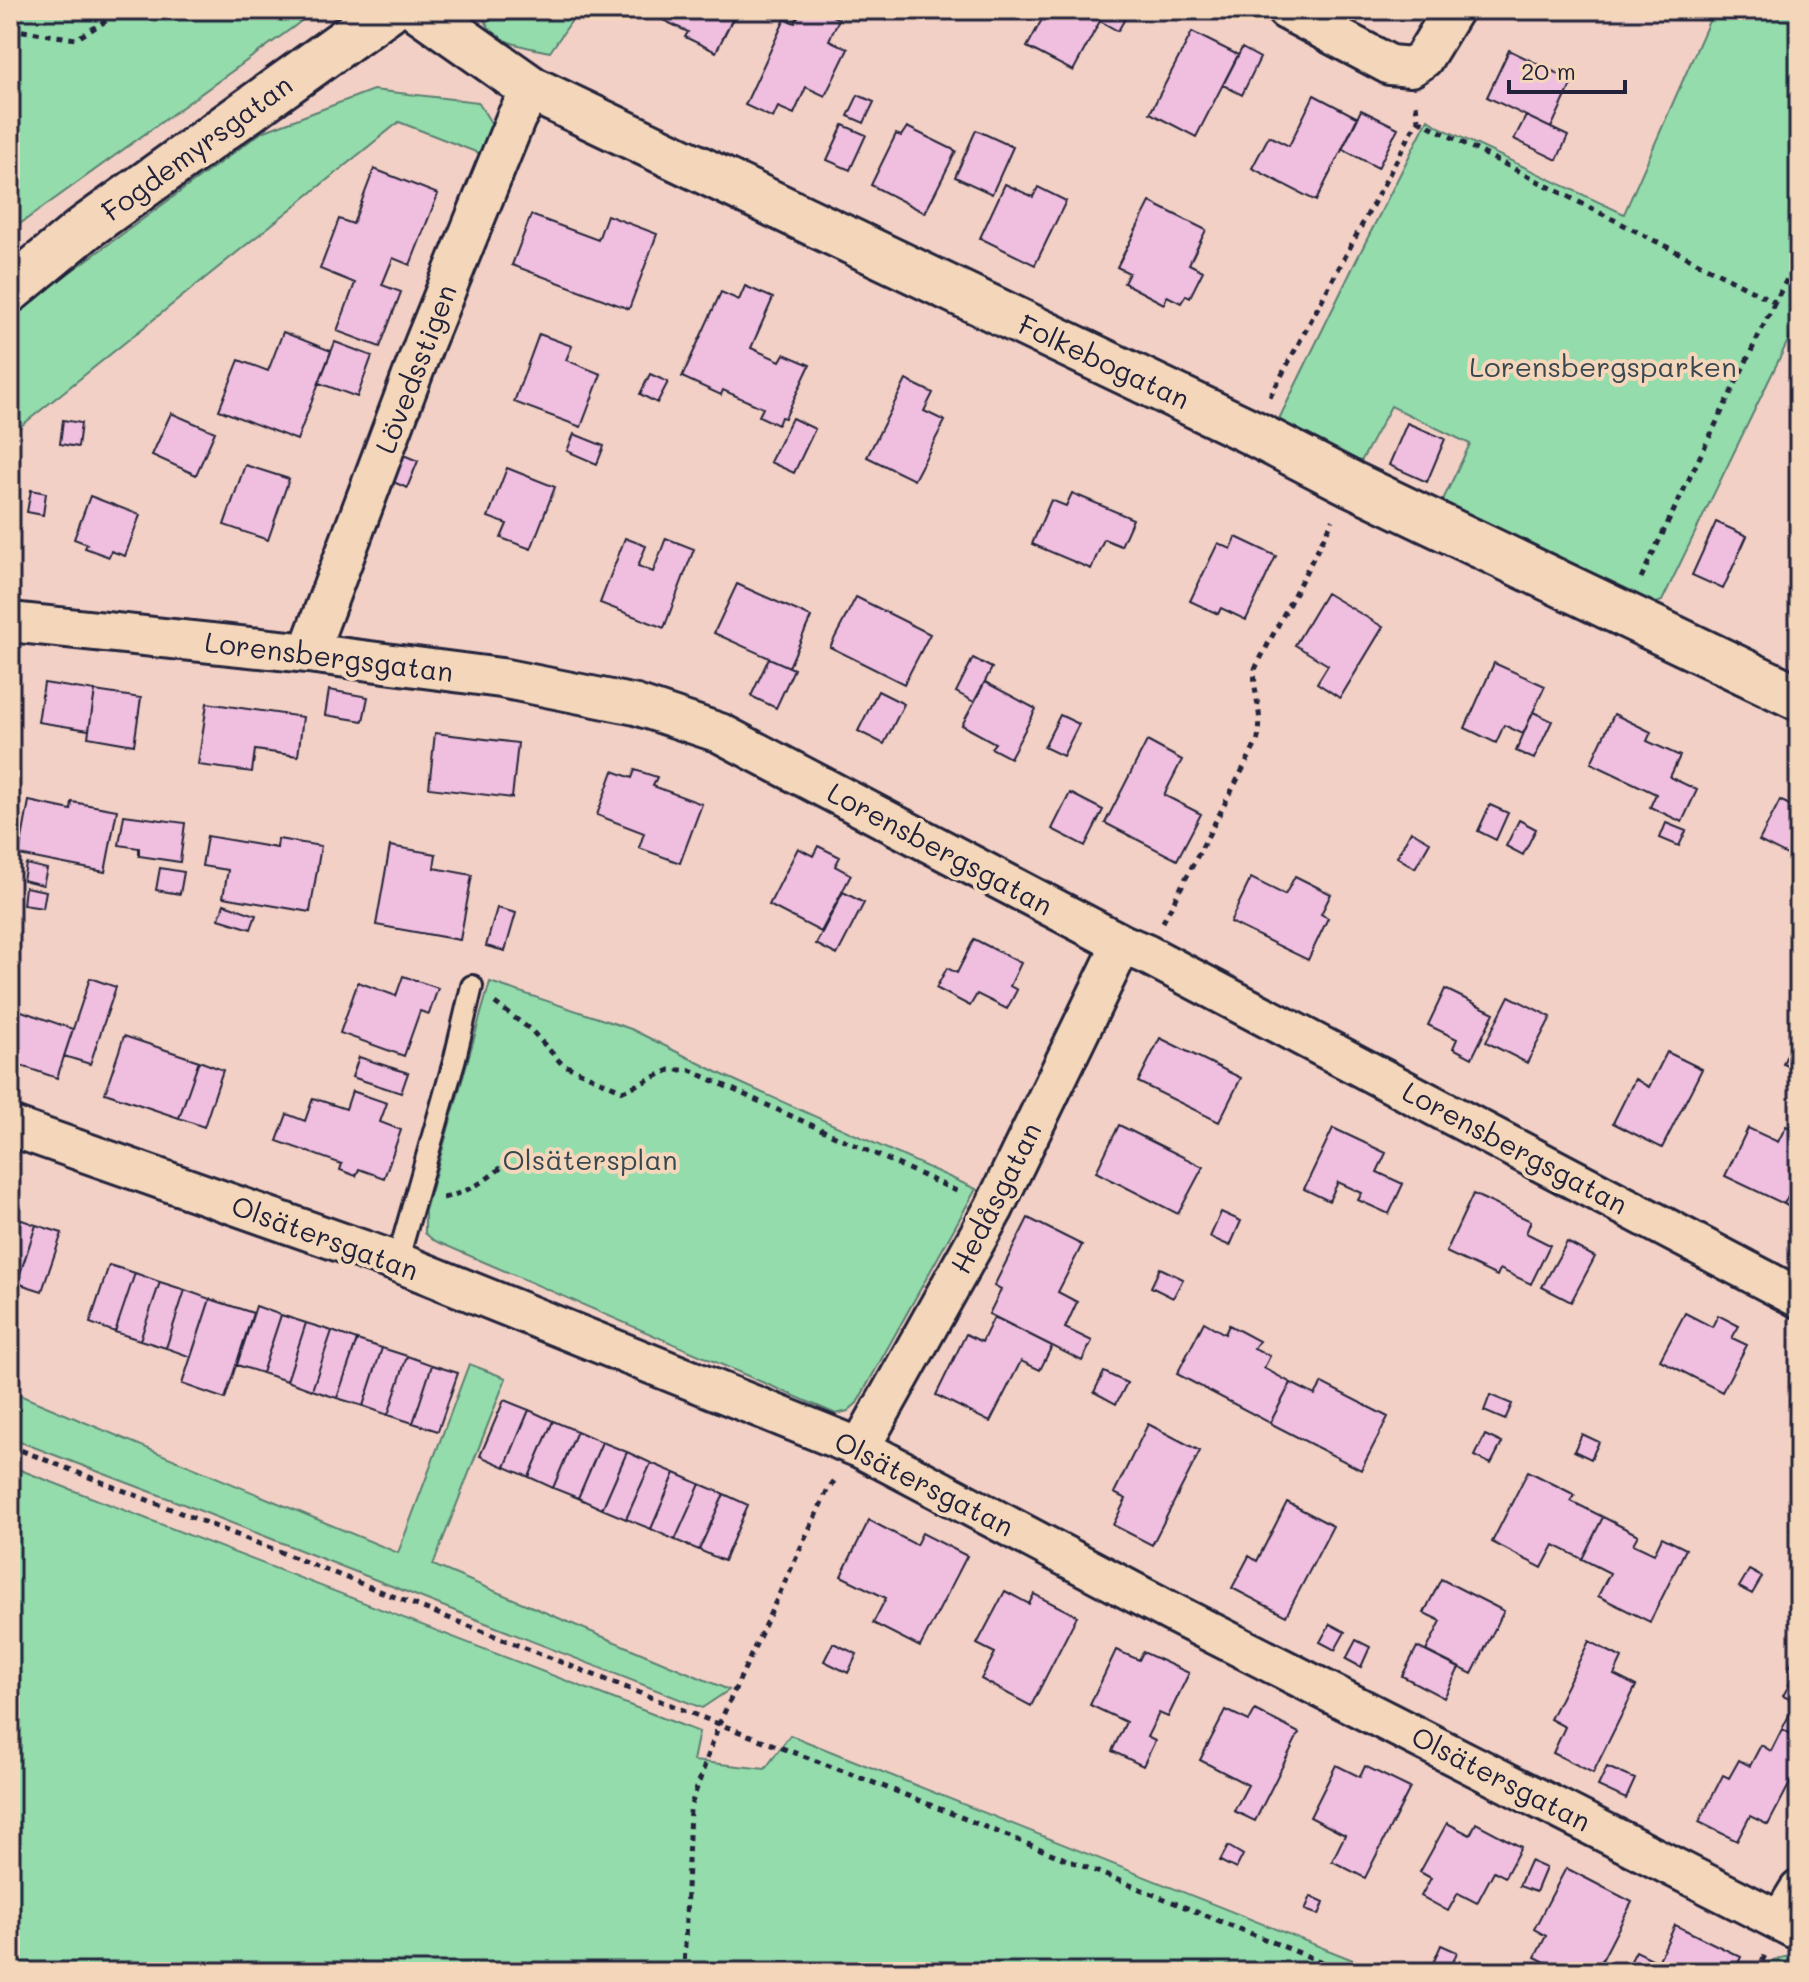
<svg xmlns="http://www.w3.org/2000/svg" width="1809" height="1982" viewBox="0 0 1809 1982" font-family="Mali,sans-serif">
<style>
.green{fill:#94dcab;stroke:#5b7f73;stroke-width:2}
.building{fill:#f0bede;stroke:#22223b;stroke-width:2}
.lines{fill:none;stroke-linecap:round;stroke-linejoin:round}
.lane-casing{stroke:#22223b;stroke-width:26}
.street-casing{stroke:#22223b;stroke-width:44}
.secondary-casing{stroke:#22223b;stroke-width:50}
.path{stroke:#22223b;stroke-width:5;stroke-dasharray:6 6;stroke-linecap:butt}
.lane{stroke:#f4d7ba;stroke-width:20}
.street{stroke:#f4d7ba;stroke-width:38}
.secondary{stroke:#f4d7ba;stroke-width:44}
.labels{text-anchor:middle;stroke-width:8;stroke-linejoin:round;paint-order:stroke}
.street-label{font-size:28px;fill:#22223b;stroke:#f4d7ba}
.park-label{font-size:28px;fill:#394751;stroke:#f4d7ba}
</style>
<rect width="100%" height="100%" fill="#f3d0c5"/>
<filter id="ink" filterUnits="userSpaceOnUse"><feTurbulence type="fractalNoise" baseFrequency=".0125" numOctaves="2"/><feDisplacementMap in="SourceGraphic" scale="16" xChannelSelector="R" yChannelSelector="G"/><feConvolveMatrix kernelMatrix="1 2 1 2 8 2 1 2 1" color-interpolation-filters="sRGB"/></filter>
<g filter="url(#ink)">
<path class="green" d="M10 10H314L295 26 10 231Z
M480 10H579L550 52C518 45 492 45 480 10Z
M1716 10H1799V318L1662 601 1648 606 1439 508 1470 444 1391 406 1357 469 1280 426 1279 419 1357 259 1428 119 1439 127 1624 214 1709 21Z
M373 90 478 102 496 131 486 156 399 122 10 435V316L262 132Z
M490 982 631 1029 723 1075 976 1189 857 1403 848 1411 836 1414 433 1240 425 1233V1211Z
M469 1364 506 1378 433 1565 729 1690 702 1708 183 1504 10 1438V1391L398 1553Z
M10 1466 699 1732 693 1761 765 1769 790 1735 1383 1972H10Z
M1791 1956 1799 1959V1972H1762C1768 1959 1778 1958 1791 1956Z"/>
<path class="building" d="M661 10H737L716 52 685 37 688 32 657 17Z
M801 10H819L839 19 829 40 848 49 825 96 806 87 794 114 778 107 773 118 745 105 785 19 795 23Z
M1047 10H1106L1073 71 1027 47Z
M1106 10H1130L1118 31 1100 21Z
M1192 32 1238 55 1196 137 1150 113Z
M1242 48 1260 58 1242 95 1223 85Z
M1509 50 1573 81 1551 128 1487 97Z
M858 95 874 102 864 123 848 116Z
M1314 95 1358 118 1316 201 1252 168 1269 136 1289 146Z
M1361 110 1398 128 1378 168 1342 149Z
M1526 116 1568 136 1557 160 1514 139Z
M843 125 866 135 850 170 827 160Z
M907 127 956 151 925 213 871 185 896 134 901 136Z
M976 130 1013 147 992 194 955 177Z
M374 169 438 194 410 265 393 258 382 285 401 292 380 347 337 331 355 283 320 269 339 219 353 224Z
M1005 184 1033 197 1038 187 1066 201 1035 265 980 238Z
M1150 202 1206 230 1189 264 1203 271 1190 297 1186 295 1181 303 1167 296 1164 304 1124 283 1129 273 1117 267Z
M531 215 598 240 607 215 657 234 629 309 512 265Z
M745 286 773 298 751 348 780 361 784 354 810 365 785 418 781 417 778 425 759 416 763 408 723 390 721 395 682 377 721 292 739 300Z
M283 332 331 351 297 440 219 410 239 360 268 371Z
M539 334 572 346 566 360 601 374 581 427 514 402Z
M335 342 372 356 357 397 319 383Z
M650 374 668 382 657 403 640 394Z
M906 380 933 393 924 411 945 421 914 480 867 457Z
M171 413 215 432 196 475 152 455Z
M792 418 815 429 794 473 770 462Z
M63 420 81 423 78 447 60 444Z
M1407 423 1445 439 1427 482 1389 465Z
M574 434 604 446 597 464 567 451Z
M401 454 418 461 407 488 391 481Z
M245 465 289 479 268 540 224 525Z
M507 468 555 487 531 549 501 538 507 524 488 517Z
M31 490 46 493 43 515 27 512Z
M1072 493 1133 519 1121 546 1104 539 1091 569 1032 544 1051 500 1066 506Z
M90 496 140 515 125 556 111 551 109 557 85 548 87 544 74 539Z
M10 521 15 522 10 556Z
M1716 522 1747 536 1723 589 1692 575Z
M1236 537 1276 556 1246 620 1221 608 1218 614 1190 601 1218 543 1231 549Z
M625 538 646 546 638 566 653 572 666 538 694 549 664 628 600 603Z
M737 584 811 617 789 667 714 633Z
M1326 593 1383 627 1340 698 1317 683 1328 665 1295 645Z
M856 597 930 634 904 684 830 647Z
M1799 608V628L1792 624Z
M769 658 794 669 776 708 751 696Z
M973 658 992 668 974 702 956 692Z
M1494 663 1545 686 1523 734 1504 725 1496 743 1465 728Z
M985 682 1036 709 1010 758 991 748 995 743 962 725Z
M44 683 95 691 89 730 38 722Z
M329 690 368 697 363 721 325 715Z
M95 691 141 698 134 745 88 737Z
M878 691 904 704 884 744 858 731Z
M207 703 303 717 298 756 255 750 252 772 198 765Z
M1533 712 1552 721 1534 759 1516 751Z
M1614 714 1651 732 1647 741 1680 756 1670 777 1697 790 1682 822 1650 807 1656 794 1591 763Z
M1060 715 1079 724 1063 756 1044 747Z
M435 733 518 743 512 798 429 788Z
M1147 741 1182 760 1164 795 1201 814 1177 860 1105 823Z
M635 770 657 777 653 786 702 804 680 863 639 848 644 833 597 815 613 771 632 778Z
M1070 793 1103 810 1085 846 1052 829Z
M1780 800 1799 810V861L1759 841Z
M29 801 71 810 72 802 117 810 105 872 19 855Z
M1490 805 1508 813 1496 840 1478 831Z
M124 815 185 823 180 862 139 856V848L119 845Z
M1519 820 1536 829 1523 855 1506 846Z
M1666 823 1686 831 1679 846 1660 838Z
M1411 831 1430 842 1415 868 1397 857Z
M207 836 277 848 278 839 321 846 310 912 223 897 228 870 202 866Z
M390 846 436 854 434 868 472 875 460 940 376 925Z
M818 846 840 857 835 866 851 875 821 932 769 905 798 848 813 856Z
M26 864 47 869 43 885 23 880Z
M160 868 184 872 180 894 156 890Z
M1295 876 1331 894 1321 914 1328 918 1308 960 1230 922 1251 878 1285 895Z
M25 887 46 891 43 908 23 905Z
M843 892 864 903 837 955 816 944Z
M224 904 256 915 251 929 219 919Z
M497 908 516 913 505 951 486 946Z
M974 939 1021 963 1010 986 1017 990 1007 1009 977 994 970 1006 936 988 947 968 957 973Z
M403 976 438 988 429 1014 420 1011 404 1056 340 1033 358 982 396 996Z
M90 978 116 987 90 1064 64 1056Z
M1445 989 1494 1013 1472 1058 1453 1048 1457 1039 1428 1025Z
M1509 996 1551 1017 1527 1063 1486 1042Z
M10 1007 73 1029 57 1078 10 1062Z
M124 1036 199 1061 179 1118 105 1093Z
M1160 1038 1241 1078 1219 1122 1138 1082Z
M1792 1043 1799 1046V1070L1783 1064Z
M1667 1052 1702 1069 1662 1148 1613 1123 1635 1079 1649 1087Z
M359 1057 408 1073 401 1093 352 1077Z
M199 1061 223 1070 204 1127 179 1118Z
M352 1091 387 1103 380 1122 401 1130 384 1178 359 1169 356 1176 340 1170 342 1164 277 1141 287 1114 305 1121 313 1098 346 1109Z
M1119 1125 1203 1167 1178 1214 1096 1172Z
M1786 1126 1799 1132V1174L1784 1204 1725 1176 1748 1128 1778 1142Z
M1333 1128 1386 1153 1377 1172 1403 1184 1389 1214 1358 1200 1362 1193 1338 1182 1329 1201 1304 1189Z
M1799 1174V1212L1784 1204Z
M1473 1194 1531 1221 1526 1233 1550 1245 1531 1284 1500 1269 1497 1276 1446 1252Z
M1221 1212 1241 1221 1230 1246 1210 1237Z
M11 1216 36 1225 17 1283 10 1281Z
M1028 1218 1082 1245 1058 1292 1077 1302 1065 1328 1092 1341 1082 1361 989 1314 1001 1290 994 1286Z
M36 1225 62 1233 42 1291 17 1283Z
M1567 1242 1595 1257 1571 1302 1542 1287Z
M109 1265 135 1273 115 1332 90 1323Z
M1160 1268 1183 1279 1173 1298 1151 1287Z
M135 1273 160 1282 140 1340 115 1332Z
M160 1282 185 1290 166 1348 140 1340Z
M185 1290 210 1299 191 1357 166 1348Z
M210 1299 253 1313 225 1399 182 1384Z
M256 1306 281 1315 262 1373 237 1365Z
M1685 1313 1712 1327 1718 1315 1739 1326 1732 1338 1747 1345 1722 1392 1660 1360Z
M281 1315 306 1323 287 1381 262 1373Z
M994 1317 1052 1346 1040 1370 1021 1361 990 1422 936 1395 966 1334 982 1342Z
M1204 1322 1225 1334 1229 1325 1259 1341 1254 1348 1270 1356 1264 1368 1291 1383 1270 1423 1177 1374Z
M306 1323 332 1331 312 1390 287 1381Z
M332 1331 357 1340 337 1398 312 1390Z
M357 1340 382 1348 363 1406 337 1398Z
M382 1348 407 1356 388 1415 363 1406Z
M407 1356 432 1365 413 1423 388 1415Z
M432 1365 458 1373 438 1431 413 1423Z
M1104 1372 1127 1383 1116 1404 1094 1392Z
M1291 1383 1315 1395 1322 1383 1388 1417 1361 1470 1270 1423Z
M1490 1395 1512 1404 1505 1420 1484 1411Z
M504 1400 529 1410 505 1467 480 1456Z
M529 1410 553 1421 529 1477 505 1467Z
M553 1421 577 1431 553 1488 529 1477Z
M1148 1424 1200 1451 1152 1545 1113 1525 1126 1499 1114 1493Z
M577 1431 602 1442 578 1498 553 1488Z
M1582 1434 1599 1442 1591 1459 1574 1451Z
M1485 1435 1502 1443 1491 1464 1475 1456Z
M602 1442 627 1452 602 1509 578 1498Z
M627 1452 651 1463 626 1519 602 1509Z
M651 1463 675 1473 651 1529 626 1519Z
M1528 1471 1575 1495 1571 1501 1603 1517 1582 1559 1554 1545 1542 1568 1492 1542Z
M675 1473 700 1484 675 1540 651 1529Z
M700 1484 724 1494 699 1550 675 1540Z
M724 1494 748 1505 724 1561 699 1550Z
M1287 1502 1333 1526 1286 1616 1232 1588 1249 1556 1257 1561Z
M1799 1514V1535L1790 1530Z
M1603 1517 1638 1535 1633 1544 1654 1554 1662 1537 1686 1549 1650 1622 1598 1596 1610 1573 1582 1559Z
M869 1520 916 1545 922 1533 967 1556 920 1647 873 1623 886 1598 841 1576Z
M1749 1570 1762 1577 1752 1594 1739 1587Z
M1441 1579 1504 1611 1472 1674 1426 1651 1441 1621 1424 1613Z
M1005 1591 1029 1604 1034 1594 1077 1616 1031 1706 981 1679 995 1653 977 1644Z
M1330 1624 1345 1632 1335 1650 1320 1642Z
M1356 1640 1370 1647 1361 1667 1346 1659Z
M1589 1641 1622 1658 1614 1675 1636 1686 1593 1773 1553 1753 1565 1727 1550 1719Z
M833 1643 857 1654 848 1673 824 1661Z
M1417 1647 1459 1668 1444 1698 1402 1676Z
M1798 1649H1799V1738L1782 1729 1796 1702 1783 1696 1795 1674 1788 1670Z
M1116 1650 1139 1660 1143 1652 1189 1673 1168 1717 1159 1713 1147 1737 1155 1741 1143 1766 1112 1751 1126 1722 1090 1705Z
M1226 1710 1249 1721 1255 1710 1299 1733 1255 1821 1234 1811 1248 1785 1200 1760Z
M1782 1729 1799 1738V1766L1768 1825 1750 1816 1737 1841 1699 1822 1723 1775 1729 1778 1739 1760 1750 1766 1761 1745 1771 1751Z
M1336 1765 1360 1777 1365 1766 1410 1788 1365 1878 1332 1861 1345 1835 1310 1817Z
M1607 1767 1635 1779 1626 1799 1598 1786Z
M1447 1823 1470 1835 1476 1823 1521 1847 1505 1877 1494 1871 1477 1903 1458 1893 1448 1911 1421 1896 1431 1878 1420 1872Z
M1228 1846 1243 1855 1236 1869 1220 1861Z
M1530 1861 1546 1868 1536 1892 1519 1886Z
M1566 1868 1632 1902 1596 1972H1565L1535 1957 1546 1936 1534 1929Z
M1311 1896 1324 1902 1319 1915 1305 1910Z
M1675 1925 1741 1957 1734 1972H1625L1636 1951 1658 1962Z
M1441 1945 1457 1952 1449 1972H1440L1431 1968Z"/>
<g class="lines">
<g class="lane-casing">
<path id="lane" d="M397 1262 455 1058 472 986"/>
</g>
<g class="street-casing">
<path id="street" d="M1286 10 1390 65 1411 67 1423 59 1453 10
M10 622 308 653 501 678 636 705 720 733 1122 944 1146 954 1799 1298
M308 653 424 344 516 118 532 89
M10 1126 397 1262 860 1448 1173 1613 1799 1931
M860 1448 994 1208 1122 944
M1780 1921 1799 1890"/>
</g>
<g class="secondary-casing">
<path id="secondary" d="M420 10 532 89 1251 432 1352 484 1799 698
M10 290 85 228 388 10"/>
</g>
<path class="path" d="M10 29 76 39 119 13 120 10
M1418 120 1775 302 1799 256
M1270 397 1418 120 1416 104
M1641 578 1775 302
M1163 922 1257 742C1265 713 1252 697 1255 669L1333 520
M495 1003 532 1031 562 1064 623 1091 670 1070H690L961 1193
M443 1198C468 1192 484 1182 503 1166
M10 1446 719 1724 898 1792 1347 1972
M684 1972 690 1808 719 1724 827 1491 837 1477
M1757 1972 1765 1955"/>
<use href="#lane" class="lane"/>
<use href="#street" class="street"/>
<use href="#secondary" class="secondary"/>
</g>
</g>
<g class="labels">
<g class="street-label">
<text transform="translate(197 148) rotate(-36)" y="10">Fogdemyrsgatan</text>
<text transform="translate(1104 362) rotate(25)" y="10">Folkebogatan</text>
<text transform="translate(416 369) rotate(-69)" y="10">Lövedsstigen</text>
<text transform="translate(329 657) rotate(7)" y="10">Lorensbergsgatan</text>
<text transform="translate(940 849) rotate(28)" y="10">Lorensbergsgatan</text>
<text transform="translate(1515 1148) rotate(28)" y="10">Lorensbergsgatan</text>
<text transform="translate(996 1198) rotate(-63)" y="10">Hedåsgatan</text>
<text transform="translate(325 1238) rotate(20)" y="10">Olsätersgatan</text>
<text transform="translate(924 1484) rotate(27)" y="10">Olsätersgatan</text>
<text transform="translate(1501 1779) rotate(27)" y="10">Olsätersgatan</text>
</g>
<g class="park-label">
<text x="1603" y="377">Lorensbergsparken</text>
<text x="590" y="1170">Olsätersplan</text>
</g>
</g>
<rect width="1809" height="1982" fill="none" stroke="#f4d7ba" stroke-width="40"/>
<rect x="20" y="20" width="1769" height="1942" fill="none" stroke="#22223b" stroke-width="3" filter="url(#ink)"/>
<path d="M1509 80v12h116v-12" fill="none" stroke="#22223b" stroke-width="4"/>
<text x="1521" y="80" font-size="24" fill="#22223b" stroke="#f4d7ba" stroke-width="6" paint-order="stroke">20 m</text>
</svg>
